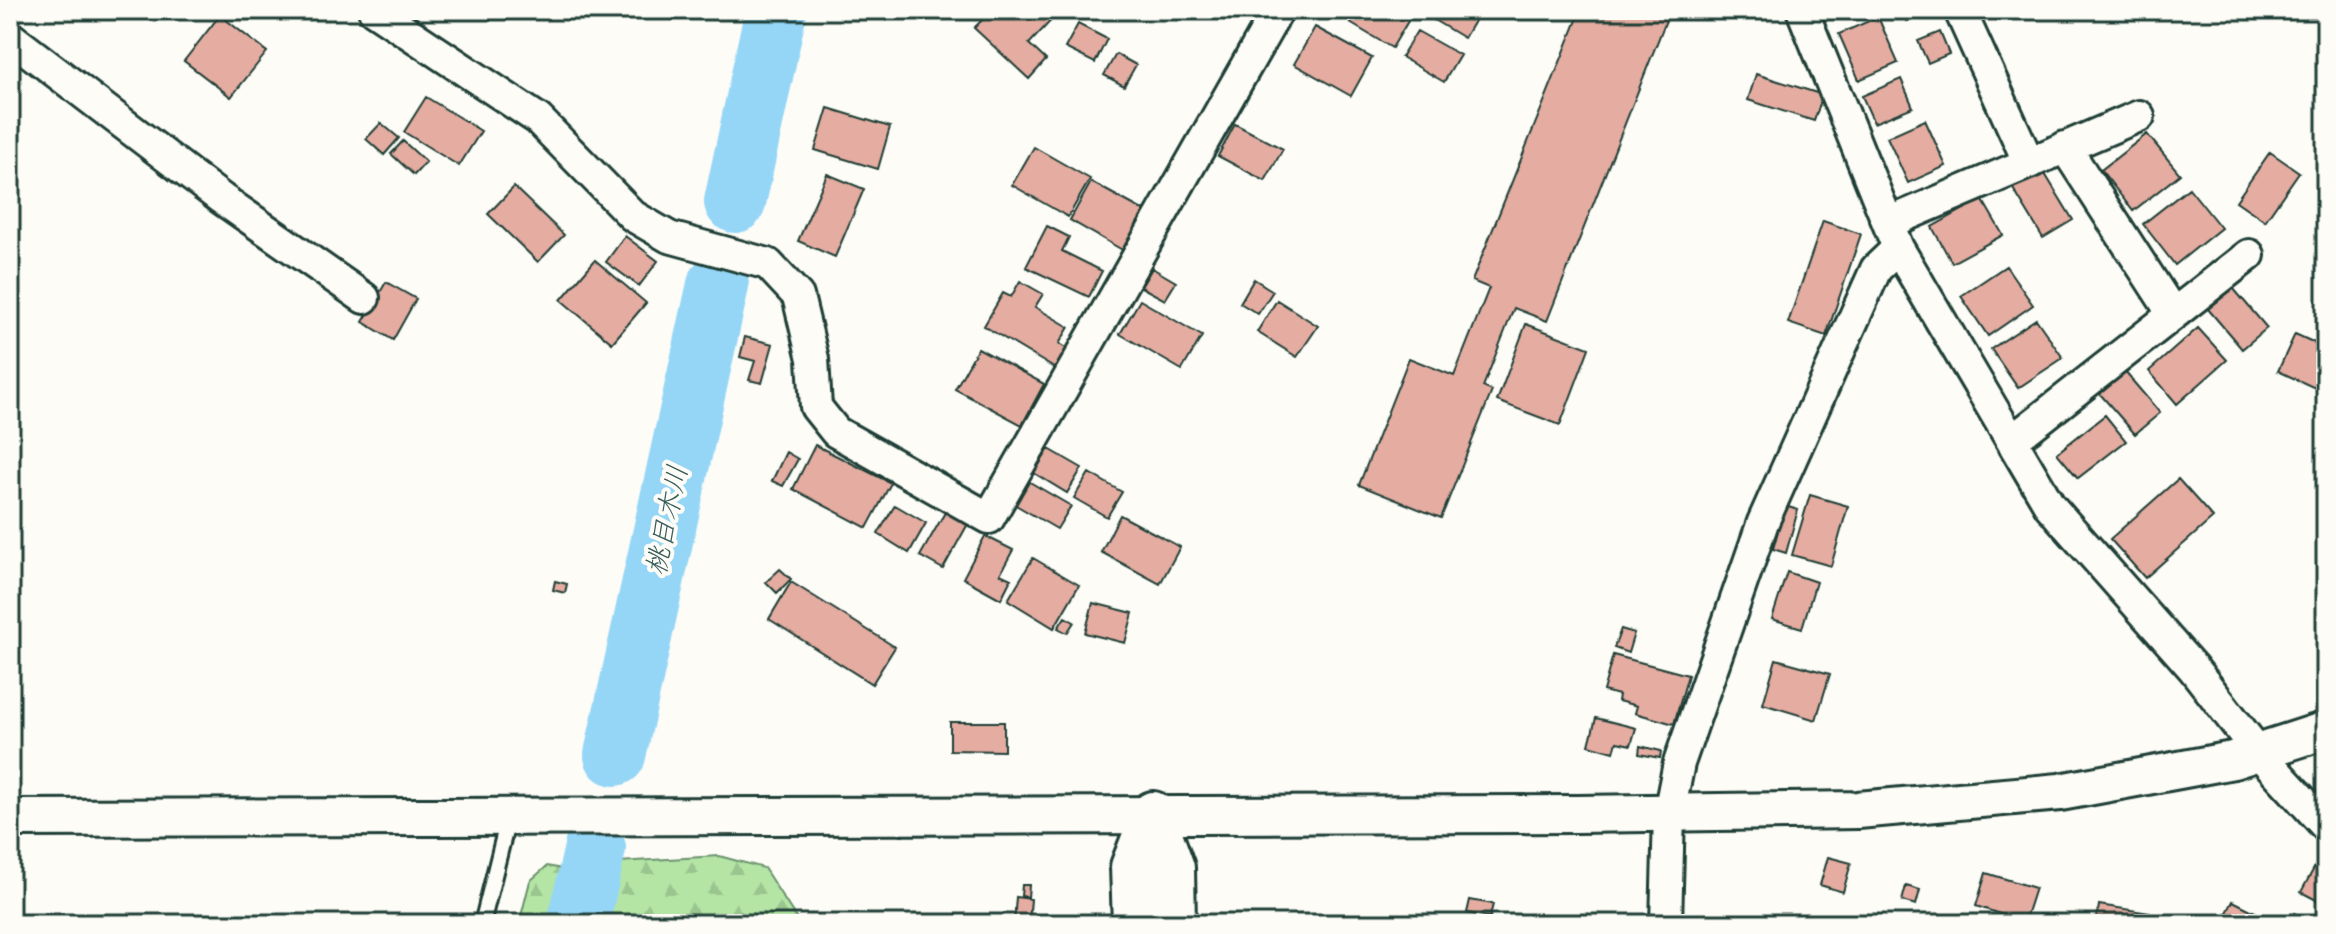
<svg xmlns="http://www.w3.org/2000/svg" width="2336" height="934" viewBox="0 0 2336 934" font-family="Kalam,'Klee One',sans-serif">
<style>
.forest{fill:url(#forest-firs);stroke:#6a916c;stroke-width:2}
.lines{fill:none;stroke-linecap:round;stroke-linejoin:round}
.river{stroke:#95d6f7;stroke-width:62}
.building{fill:#e5aca1;stroke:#1f3d34;stroke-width:2}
.service-casing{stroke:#1f3d34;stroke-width:20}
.minor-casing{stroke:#1f3d34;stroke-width:36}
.tertiary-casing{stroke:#1f3d34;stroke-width:42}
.secondary-casing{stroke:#1f3d34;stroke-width:48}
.service{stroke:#fdfcf7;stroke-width:14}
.minor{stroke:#fdfcf7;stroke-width:30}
.tertiary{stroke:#fdfcf7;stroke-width:36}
.secondary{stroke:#fdfcf7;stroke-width:42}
.labels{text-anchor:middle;stroke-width:8;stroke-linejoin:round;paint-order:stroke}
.water-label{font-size:28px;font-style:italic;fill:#375c5b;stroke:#fdfcf7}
</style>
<defs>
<pattern id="forest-firs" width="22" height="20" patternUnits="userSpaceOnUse" patternTransform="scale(2)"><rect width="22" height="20" fill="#b4e5a5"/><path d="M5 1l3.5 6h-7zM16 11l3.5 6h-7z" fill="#9ac58f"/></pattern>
</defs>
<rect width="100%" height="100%" fill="#fdfcf7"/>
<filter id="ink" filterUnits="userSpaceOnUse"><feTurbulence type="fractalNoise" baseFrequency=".0125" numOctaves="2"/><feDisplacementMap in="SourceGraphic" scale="16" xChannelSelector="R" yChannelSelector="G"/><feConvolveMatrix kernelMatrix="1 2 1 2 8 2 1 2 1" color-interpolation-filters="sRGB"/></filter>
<g filter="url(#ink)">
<path class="forest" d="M719 856 764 868 800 924H519L530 881 547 866 562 869 584 864Z"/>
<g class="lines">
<path class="river" d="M735 202 776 10
M615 755 718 285
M578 924 595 848"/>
</g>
<path class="building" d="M166 10H184L180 18Z
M992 10 1058 13 1029 44 1046 60 1029 79 974 28Z
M1330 10H1349L1344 18Z
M1358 10H1389L1408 21 1392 48 1350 23Z
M1424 10H1477L1480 11 1464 38 1422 13Z
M1581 10H1670L1547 321 1514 308 1483 387 1492 391 1441 518 1359 485 1409 358 1454 376 1489 288 1472 281Z
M1902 10H1932L1907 21Z
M220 15 267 52 231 97 184 61Z
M1878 17 1898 63 1859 80 1839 34Z
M1078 24 1107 39 1095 63 1065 48Z
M1315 27 1372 58 1351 96 1294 64Z
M1417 31 1460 55 1444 82 1401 57Z
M1940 32 1949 54 1928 63 1918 41Z
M1116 54 1136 65 1124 86 1104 75Z
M1756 74 1823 95 1814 121 1748 100Z
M1901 79 1913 107 1874 123 1862 96Z
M426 97 481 131 459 166 404 132Z
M828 108 890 127 878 169 815 150Z
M1925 120 1946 166 1908 183 1887 137Z
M381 123 399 138 384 155 366 139Z
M1235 124 1283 149 1265 181 1218 156Z
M2147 134 2180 174 2133 211 2101 170Z
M403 141 426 162 414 175 391 154Z
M1034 147 1090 179 1068 217 1012 185Z
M2270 152 2299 172 2265 221 2236 201Z
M2042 169 2073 220 2043 238 2012 187Z
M827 174 864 189 835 257 798 241Z
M1091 182 1148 213 1126 252 1070 220Z
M514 187 564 235 538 262 488 214Z
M2189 188 2221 228 2175 265 2143 224Z
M1982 199 2003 235 1952 263 1932 227Z
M1823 221 1861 234 1826 336 1788 323Z
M1047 226 1069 237 1062 251 1102 271 1089 297 1026 267Z
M625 236 658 261 639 286 606 262Z
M595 260 646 303 612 343 561 300Z
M2006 266 2033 305 1988 336 1961 296Z
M1152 268 1176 282 1165 300 1141 287Z
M1254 279 1273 291 1258 314 1240 303Z
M1020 281 1043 294 1035 307 1069 327 1059 344 1071 351 1059 371 984 326 1003 293 1011 297Z
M386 282 416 299 393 340 363 322Z
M2233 288 2267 328 2242 349 2208 309Z
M1140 300 1202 336 1182 370 1120 334Z
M1277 300 1318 326 1297 357 1257 332Z
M2036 319 2063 358 2018 388 1991 349Z
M1526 324 1589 348 1560 425 1497 401Z
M2198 328 2227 360 2177 404 2149 371Z
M2295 334 2326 348V393L2278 371Z
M745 337 773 344 762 383 749 380 755 361 740 357Z
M978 348 1044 384 1022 425 955 389Z
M2125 372 2160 413 2135 434 2100 394Z
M2105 415 2126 441 2078 478 2057 453Z
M815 445 891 483 867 528 793 489Z
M1049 449 1082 468 1067 493 1034 473Z
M786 452 798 459 783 486 772 481Z
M1089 473 1122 492 1107 517 1074 498Z
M2178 479 2213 518 2145 578 2110 539Z
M1028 481 1071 506 1057 529 1014 504Z
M1810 495 1848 506 1831 566 1792 555Z
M895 505 926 523 909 553 878 534Z
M1785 506 1798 510 1786 553 1773 549Z
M947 509 969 522 943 569 920 556Z
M1120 515 1180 547 1160 584 1101 552Z
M985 536 1013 550 1000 574 1011 579 1001 599 963 578Z
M1033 558 1079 585 1054 628 1008 600Z
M780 569 791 579 777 593 766 582Z
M1787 572 1816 582 1802 628 1772 619Z
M555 581 567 584 565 593 553 590Z
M791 582 895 647 872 684 769 619Z
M1093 603 1133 613 1125 643 1085 633Z
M1065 617 1074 622 1067 633 1058 628Z
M1621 629 1634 633 1628 653 1614 648Z
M1613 655 1688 675 1674 724 1635 713 1637 706 1618 701 1619 695 1603 691Z
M1776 659 1830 674 1816 720 1763 704Z
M1596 718 1636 728 1631 745 1617 742 1614 752 1589 745Z
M950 722H1004V751L950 750Z
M1640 746 1661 751 1660 758 1639 754Z
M1828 857 1851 863 1843 892 1820 885Z
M2318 861 2326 865V905L2301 892Z
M1986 873 2035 888 2024 922 1976 906Z
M1022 885H1029L1028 897 1021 896Z
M1906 886 1920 890 1916 905 1902 901Z
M1016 897 1031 899 1029 924 1014 922Z
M1470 900 1493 904 1490 917 1467 913Z
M2233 901 2279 924H2221Z
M2099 905 2150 913 2148 924H2096Z
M2294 913 2315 924H2288Z
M2039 915 2053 918 2052 924H2037Z
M948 916 1013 922 1012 924H941L947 923Z"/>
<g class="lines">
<g class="service-casing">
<path id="service" d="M482 924 508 819"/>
</g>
<g class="minor-casing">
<path id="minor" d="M374 10 538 119 633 216 669 237 768 264 798 296 813 359 816 407 836 432 989 518 1278 10
M1802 10 1898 248 2050 506 2193 668 2258 752 2326 826
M1961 13 2029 163
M10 37 222 199 364 298
M2065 147 2173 314
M1888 223 2139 116
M2013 440 2249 255
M1666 924 1669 813 1679 763 1763 522 1876 269 1898 248"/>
</g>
<g class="tertiary-casing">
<path id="tertiary" d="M10 818 1577 814 1858 810 2060 792 2233 760 2326 730"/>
</g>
<g class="secondary-casing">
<path id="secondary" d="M1153 813 1173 868 1174 924
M1134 924 1132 867 1153 813"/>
</g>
<use href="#service" class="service"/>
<use href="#minor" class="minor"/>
<use href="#tertiary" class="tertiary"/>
<use href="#secondary" class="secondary"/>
</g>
</g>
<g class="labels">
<g class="water-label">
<text transform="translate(666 520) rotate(-78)" y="10">桃目木川</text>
</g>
</g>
<rect width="2336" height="934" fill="none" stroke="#fdfcf7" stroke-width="40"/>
<rect x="20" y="20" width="2296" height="894" fill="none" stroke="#1f3d34" stroke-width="3" filter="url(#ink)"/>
</svg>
